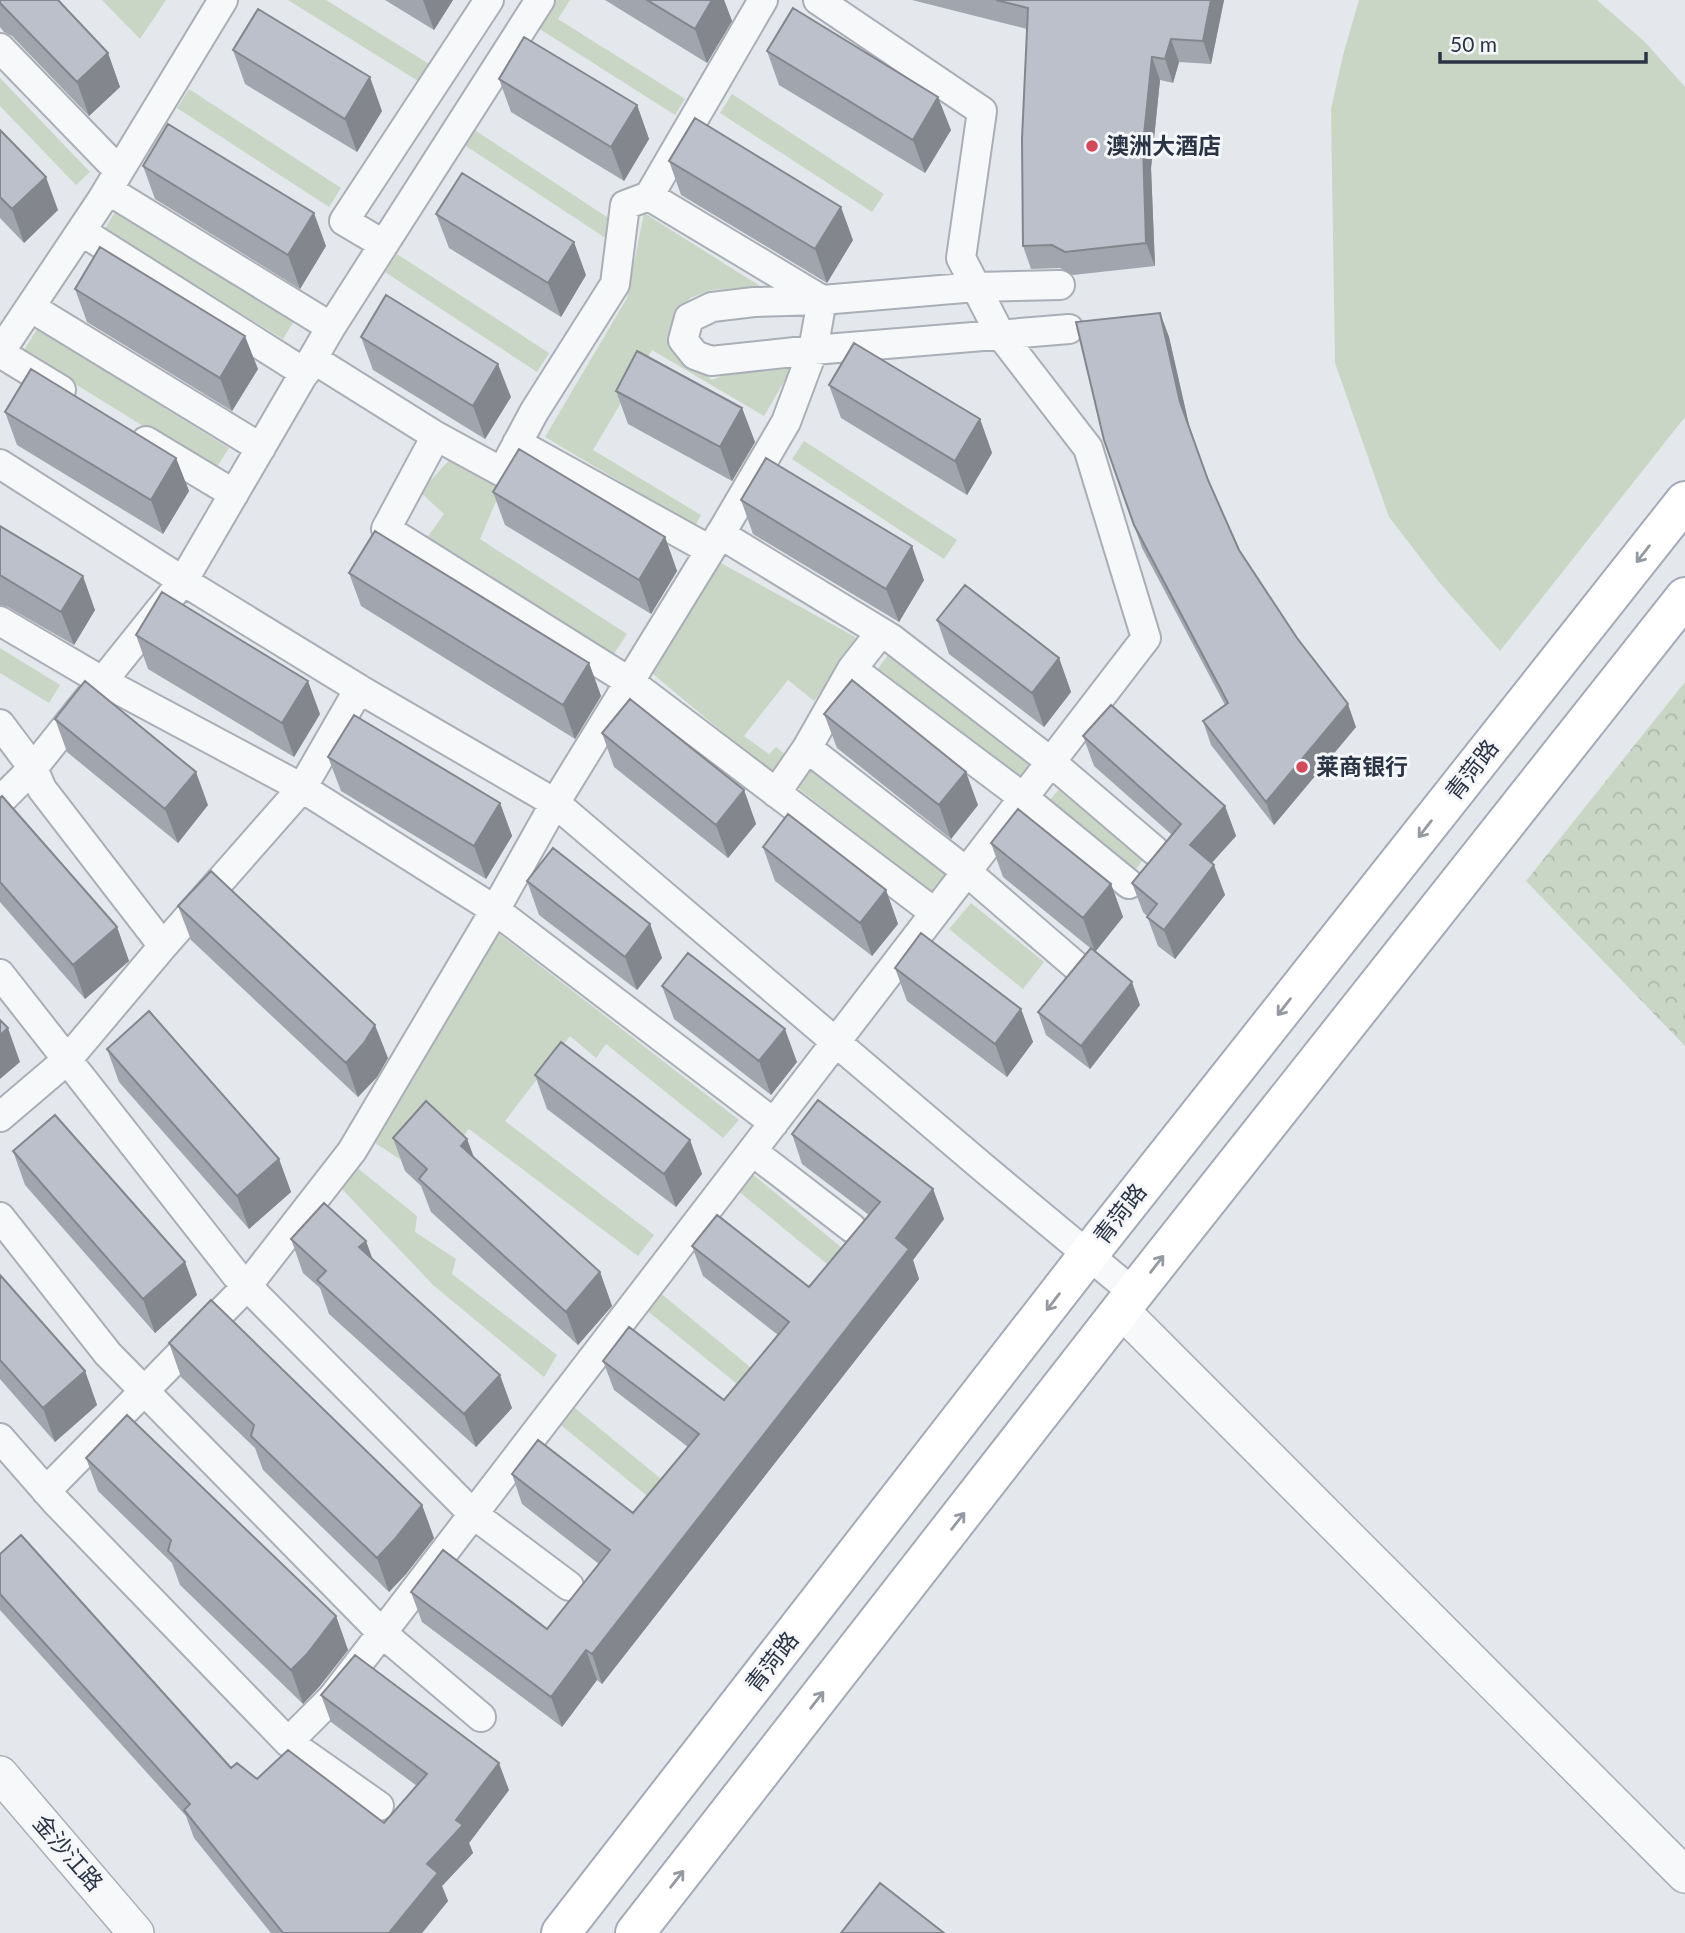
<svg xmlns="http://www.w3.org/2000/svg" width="1685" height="1933" viewBox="0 0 1685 1933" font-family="Lato,'Noto Sans SC',sans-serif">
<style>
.green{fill:#c9d6c5}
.forest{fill:url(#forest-crowns)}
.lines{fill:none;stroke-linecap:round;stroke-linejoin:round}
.minor-casing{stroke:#a9aeb7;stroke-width:32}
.tertiary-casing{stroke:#a9aeb7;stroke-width:38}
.primary-casing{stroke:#a3abb8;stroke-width:42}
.minor{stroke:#f7f8fa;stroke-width:28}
.tertiary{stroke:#f7f8fa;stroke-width:35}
.primary{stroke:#fff;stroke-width:38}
.wall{fill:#a1a5ae}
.shaded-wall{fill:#83868d}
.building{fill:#bbc0ca;stroke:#83868d;stroke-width:2}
.oneway{stroke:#959aa2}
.poi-dot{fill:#d1495b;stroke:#f4f6f9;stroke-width:2.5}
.labels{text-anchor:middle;stroke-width:6;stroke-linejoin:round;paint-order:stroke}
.poi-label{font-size:23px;font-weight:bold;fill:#2b3445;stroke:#f4f6f9;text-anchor:start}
.street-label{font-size:23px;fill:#2b3445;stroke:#f4f6f9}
</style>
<defs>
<pattern id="forest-crowns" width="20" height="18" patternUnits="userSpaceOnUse" patternTransform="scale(1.75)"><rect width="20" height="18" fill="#c9d6c5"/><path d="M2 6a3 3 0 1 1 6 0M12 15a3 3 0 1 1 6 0" fill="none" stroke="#adb8ab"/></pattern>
</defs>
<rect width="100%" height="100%" fill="#e4e7ec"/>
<path class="green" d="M102 0H166L140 39Z
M288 0H326L429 64 418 81Z
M551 0H570L558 19 685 99 675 115 535 26Z
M1359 0H1597L1645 42 1685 87V417L1500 651 1439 582 1389 517 1335 363 1331 109 1343 55Z
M0 78 90 172 76 185 0 106Z
M189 89 341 188 329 207 177 108Z
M732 94 884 194 872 212 720 113Z
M473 129 610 219 607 239 463 144Z
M115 212 294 321 283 339 104 230Z
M644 213 760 286 712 290 690 298 674 321 672 351 712 380 724 375 792 368 764 416 652 350 593 450 701 515 695 526 545 437 627 298Z
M397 254 549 353 537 372 385 272Z
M37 329 229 448 215 470 23 352Z
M804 441 957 540 944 559 792 459Z
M452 457 502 487 480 539 627 634 613 655 466 560 426 539 444 514 420 492Z
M719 562 859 639 814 701 788 680 744 736 769 754 776 747 787 756 774 775 653 674Z
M0 648 60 685 49 703 0 673Z
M889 654 1035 763 1021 781 876 671Z
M808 768 952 880 938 897 794 785Z
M1060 788 1146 856 1132 874 1045 806Z
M971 903 1044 962 1023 989 949 929Z
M498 933 739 1120 723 1138 606 1044 596 1058 570 1036 505 1121 654 1235 638 1256 469 1129 458 1143 403 1161 375 1143Z
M355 1166 417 1216 415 1232 456 1259 452 1274 557 1355 544 1377 433 1285 342 1189Z
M751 1173 847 1252 833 1269 737 1190Z
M659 1292 755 1371 742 1388 645 1309Z
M570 1404 666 1483 652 1500 556 1421Z"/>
<path class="forest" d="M1685 682V1046L1526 881Z"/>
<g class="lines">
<g class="minor-casing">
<path id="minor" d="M763 0 649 196 822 300 976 287 1060 285
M0 48 119 171
M108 190 331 327
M81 231 305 373
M383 244 344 221 489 0
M30 307 261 448
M0 352 101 201 223 0
M0 353 61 390
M313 359 436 436 502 472 534 412 615 284 625 205 649 196
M436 436 386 529 630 682 935 913
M146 441 234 494
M517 443 710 550
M0 464 183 581 359 689 555 803 986 1170 1134 1293
M720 534 892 639 1051 762 1154 850
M0 621 102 681 302 788 495 910 774 1123
M881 632 852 669 1024 798 1129 884
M852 669 807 748 967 872 1076 966
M0 724 33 768 42 789 163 946 67 1060 0 1117
M776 793 807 748
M0 801 33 768 183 581 331 327 540 0
M163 946 302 788 359 689
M0 974 236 1275 473 1514 569 1586
M752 1151 852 1228
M0 1217 108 1354 382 1633 481 1717
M0 1438 56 1502 288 1742 379 1806
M46 1491 247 1286 352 1151 495 910 555 803 724 528 786 422 813 350 822 300 754 302 712 307 689 318 683 340 695 355 711 361 813 350 1069 329
M288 1742 332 1698 1146 638 1088 448 1000 334 961 258 982 111 818 0"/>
</g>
<g class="tertiary-casing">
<path id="tertiary" d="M1122 1311 1685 1875
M0 1774 136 1933"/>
</g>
<g class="primary-casing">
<path id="primary" d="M561 1933 1088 1255 1685 501
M635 1933 1134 1293 1685 597"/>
</g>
<use href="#minor" class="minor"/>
<use href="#tertiary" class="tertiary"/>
<use href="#primary" class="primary"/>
</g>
<path class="wall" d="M0 0 108 53 120 87 89 116 12 36 4 32 0 27Z
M385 0H453L434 30Z
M605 0H724L732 21 707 63Z
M912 0H1224L1211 64 1179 62 1173 83 1160 80 1151 168 1155 266 1073 275 1060 268 1031 269 1023 246 1027 29Z
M233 50 382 111 357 152 245 84Z
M767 51 951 130 925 173 779 85Z
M499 79 637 105 649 139 624 181 511 112Z
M0 130 58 210 24 243 0 218Z
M669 161 853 240 827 283 681 195Z
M143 166 326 246 300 289 155 199Z
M436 214 586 275 561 317 449 248Z
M75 289 258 369 232 411 87 322Z
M1160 313 1169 337 1189 425 1208 480 1239 550 1356 727 1274 825 1211 745 1203 721 1225 705 1142 548 1104 440Z
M361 337 511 397 485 439 373 370Z
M829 385 980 419 992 453 967 495 841 418Z
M616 391 742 408 755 442 732 481 628 424Z
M5 412 176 458 189 491 163 534 17 445Z
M493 492 665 537 677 571 651 614 505 525Z
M741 500 924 580 899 622 753 534Z
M0 526 95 610 74 645 8 607 0 605Z
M349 573 589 663 601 696 575 739 361 606Z
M937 620 1059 658 1071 692 1044 727 949 654Z
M136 635 320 714 294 757 148 669Z
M824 714 978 805 951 839 837 748Z
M55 719 208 805 178 843 67 752Z
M602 733 744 790 756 824 728 858 614 767Z
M1083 736 1225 806 1236 836 1211 863 1225 895 1175 959 1158 946 1147 916 1143 912 1132 883 1172 835 1094 766Z
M328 757 500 803 512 836 486 879 341 791Z
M0 798 117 927 129 961 85 999 0 902Z
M991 843 1111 884 1123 917 1095 952 1003 877Z
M763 847 886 890 898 924 872 956 775 881Z
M527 881 650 924 662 958 637 990 539 915Z
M178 906 388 1058 377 1077 358 1097 191 940Z
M895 968 1021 1009 1033 1042 1007 1077 907 1001Z
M662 986 797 1062 771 1095 674 1019Z
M1140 1005 1090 1069 1046 1035 1038 1012Z
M107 1049 279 1159 291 1192 249 1229 119 1082Z
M535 1075 690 1140 702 1174 676 1207 547 1109Z
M792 1134 933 1189 944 1219 913 1260 919 1279 602 1684 597 1680 562 1727 422 1622 411 1592 547 1629 599 1564 522 1504 512 1474 633 1513 688 1447 614 1390 603 1361 724 1400 778 1335 703 1276 692 1246 809 1287 869 1215 802 1164Z
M393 1138 467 1139 474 1157 600 1272 612 1306 578 1345 431 1212 421 1186 405 1171Z
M13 1151 185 1262 197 1295 155 1333 25 1185Z
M291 1239 366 1241 372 1259 512 1408 476 1447 329 1314 320 1288 303 1273Z
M0 1275 85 1371 97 1405 55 1442 0 1379Z
M169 1343 422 1505 434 1538 406 1574 389 1592 263 1470 255 1448 181 1377Z
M86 1458 336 1616 348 1650 319 1687 303 1704 180 1585 172 1563 98 1491Z
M0 1554 231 1768 257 1779 384 1823 417 1786 331 1722 321 1695 509 1790 469 1843 473 1853 442 1886 448 1901 422 1933H271L194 1838 186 1816 0 1610Z"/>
<path class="shaded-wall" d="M423 0H453L434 30Z
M712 0H724L732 21 707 63 695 29Z
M1211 0H1224L1211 64 1203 41Z
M1171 39 1179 62 1173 83 1165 59Z
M108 53 120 87 89 116 77 82Z
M1152 57 1160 80 1151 168 1155 266 1146 243 1143 145Z
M370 77 382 111 357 152 345 119Z
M938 97 951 130 925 173 913 140Z
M637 105 649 139 624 181 611 147Z
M46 177 58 210 24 243 12 209Z
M841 207 853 240 827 283 815 249Z
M314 213 326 246 300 289 288 255Z
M574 242 586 275 561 317 548 283Z
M1160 313 1169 337 1189 425 1180 402Z
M245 336 258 369 232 411 220 378Z
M498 364 511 397 485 439 473 406Z
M742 408 755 442 732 481 720 447Z
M980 419 992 453 967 495 955 461Z
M176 458 189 491 163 534 151 500Z
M665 537 677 571 651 614 639 580Z
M912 546 924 580 899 622 886 589Z
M83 576 95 610 74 645 61 612Z
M1059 658 1071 692 1044 727 1032 693Z
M589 663 601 696 575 739 563 705Z
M308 681 320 714 294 757 282 723Z
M1348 704 1356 727 1274 825 1266 802Z
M196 772 208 805 178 843 165 809Z
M966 772 978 805 951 839 939 805Z
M744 790 756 824 728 858 716 825Z
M500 803 512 836 486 879 474 846Z
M1225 806 1236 836 1201 875 1190 845Z
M1214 865 1225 895 1175 959 1164 930Z
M1111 884 1123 917 1095 952 1083 918Z
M886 890 898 924 872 956 860 923Z
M650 924 662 958 637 990 625 957Z
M117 927 129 961 85 999 73 965Z
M1132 982 1140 1005 1090 1069 1081 1046Z
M1021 1009 1033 1042 1007 1077 995 1044Z
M375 1025 388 1058 377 1077 358 1097 346 1063Z
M8 1028 20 1062 0 1079V1035Z
M785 1029 797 1062 771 1095 759 1061Z
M467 1139 479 1172 461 1146Z
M690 1140 702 1174 676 1207 664 1174Z
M279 1159 291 1192 249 1229 237 1196Z
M933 1189 944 1219 913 1260 919 1279 602 1684 592 1654 896 1238Z
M366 1241 378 1274 359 1247Z
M185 1262 197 1295 155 1333 143 1299Z
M600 1272 612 1306 578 1345 566 1312Z
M85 1371 97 1405 55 1442 43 1408Z
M500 1375 512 1408 476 1447 464 1414Z
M422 1505 434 1538 406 1574 389 1592 377 1558Z
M336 1616 348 1650 319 1687 303 1704 291 1670Z
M586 1650 597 1680 562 1727 551 1697Z
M499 1763 509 1790 469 1843 473 1853 442 1886 448 1901 422 1933H389L427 1864 456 1820Z"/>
<path class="building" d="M0 0H58L108 53 77 82 0 3Z
M647 0H712L695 29Z
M996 0H1211L1203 41 1171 39 1165 59 1152 57 1143 145 1146 243 1065 252 1052 245 1023 246 1022 139 1028 8Z
M793 8 938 97 913 140 767 51Z
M258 9 370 77 345 119 233 50Z
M524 37 637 105 611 147 499 79Z
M695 118 841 207 815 249 669 161Z
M168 124 314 213 288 255 143 166Z
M0 130 46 177 12 209 0 197Z
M462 173 574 242 548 283 436 214Z
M100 247 245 336 220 378 75 289Z
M386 295 498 364 473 406 361 337Z
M1160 313 1180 402 1208 480 1239 550 1297 638 1348 704 1266 802 1203 721 1228 703 1134 525 1104 440 1076 322Z
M854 343 980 419 955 461 829 385Z
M637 351 742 408 720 447 616 391Z
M31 369 176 458 151 500 5 412Z
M519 449 665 537 639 580 493 492Z
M766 458 912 546 886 589 741 500Z
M0 526 83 576 61 612 0 575Z
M375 531 589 663 563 705 349 573Z
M965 585 1059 658 1032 693 937 620Z
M162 592 308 681 282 723 136 635Z
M852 680 966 772 939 805 824 714Z
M85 681 196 772 165 809 55 719Z
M630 699 744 790 716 825 602 733Z
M1111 705 1225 806 1190 845 1214 865 1164 930 1147 917 1157 904 1132 883 1181 824 1083 736Z
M354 715 500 803 474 846 328 757Z
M2 796 117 927 73 965 0 882V798Z
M1018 809 1111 884 1083 918 991 843Z
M788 814 886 890 860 923 763 847Z
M553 848 650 924 625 957 527 881Z
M211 871 375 1025 364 1043 346 1063 178 906Z
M921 933 1021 1009 995 1044 895 968Z
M1091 948 1132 982 1081 1046 1038 1012Z
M688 953 785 1029 759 1061 662 986Z
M149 1011 279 1159 237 1196 107 1049Z
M0 1020 8 1028 0 1035Z
M561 1042 690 1140 664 1174 535 1075Z
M818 1100 933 1189 896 1238 909 1249 592 1654 586 1650 551 1697 411 1592 443 1550 547 1629 610 1550 512 1474 538 1440 633 1513 699 1434 603 1361 629 1327 724 1400 789 1322 692 1246 717 1215 809 1287 880 1202 792 1134Z
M426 1101 467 1139 461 1146 600 1272 566 1312 419 1179 427 1169 393 1138Z
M55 1115 185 1262 143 1299 13 1151Z
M324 1203 366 1241 359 1247 500 1375 464 1414 317 1280 326 1271 291 1239Z
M0 1275 85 1371 43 1408 0 1360Z
M211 1300 422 1505 394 1540 377 1558 251 1436 254 1425 169 1343Z
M127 1415 336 1616 307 1654 291 1670 168 1551 171 1540 86 1458Z
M21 1535 231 1768 237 1763 257 1779 288 1750 384 1823 427 1774 321 1695 355 1655 499 1763 456 1820 463 1825 427 1864 438 1873 389 1933H283L184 1810 190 1804 0 1594V1554Z
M880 1883 944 1933H841Z"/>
<defs><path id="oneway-shaft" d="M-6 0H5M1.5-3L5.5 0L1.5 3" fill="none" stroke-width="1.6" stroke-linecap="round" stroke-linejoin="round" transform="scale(1.75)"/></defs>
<g class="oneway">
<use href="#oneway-shaft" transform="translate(1643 554) rotate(128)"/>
<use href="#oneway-shaft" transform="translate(1425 829) rotate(128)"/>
<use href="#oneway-shaft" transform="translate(1284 1007) rotate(128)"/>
<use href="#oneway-shaft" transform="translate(1157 1264) rotate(-52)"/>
<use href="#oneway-shaft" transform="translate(1053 1302) rotate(128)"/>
<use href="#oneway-shaft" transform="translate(958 1521) rotate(-52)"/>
<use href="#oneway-shaft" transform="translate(817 1700) rotate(-52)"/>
<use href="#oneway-shaft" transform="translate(677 1879) rotate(-52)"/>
</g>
<g class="poi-dot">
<circle cx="1092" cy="146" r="7"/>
<circle cx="1302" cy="767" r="7"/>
</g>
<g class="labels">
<g class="poi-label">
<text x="1106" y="154">澳洲大酒店</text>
<text x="1316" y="775">莱商银行</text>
</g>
<g class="street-label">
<text transform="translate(1472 770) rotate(-52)" y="8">青菏路</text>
<text transform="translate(1120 1214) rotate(-52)" y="8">青菏路</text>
<text transform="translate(772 1662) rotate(-52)" y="8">青菏路</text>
<text transform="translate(68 1853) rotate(49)" y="8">金沙江路</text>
</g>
</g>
<path d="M1440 52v10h206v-10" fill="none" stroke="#2b3445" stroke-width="3.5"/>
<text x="1450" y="52" font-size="21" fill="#2b3445" stroke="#f4f6f9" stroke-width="5" paint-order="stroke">50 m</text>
</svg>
